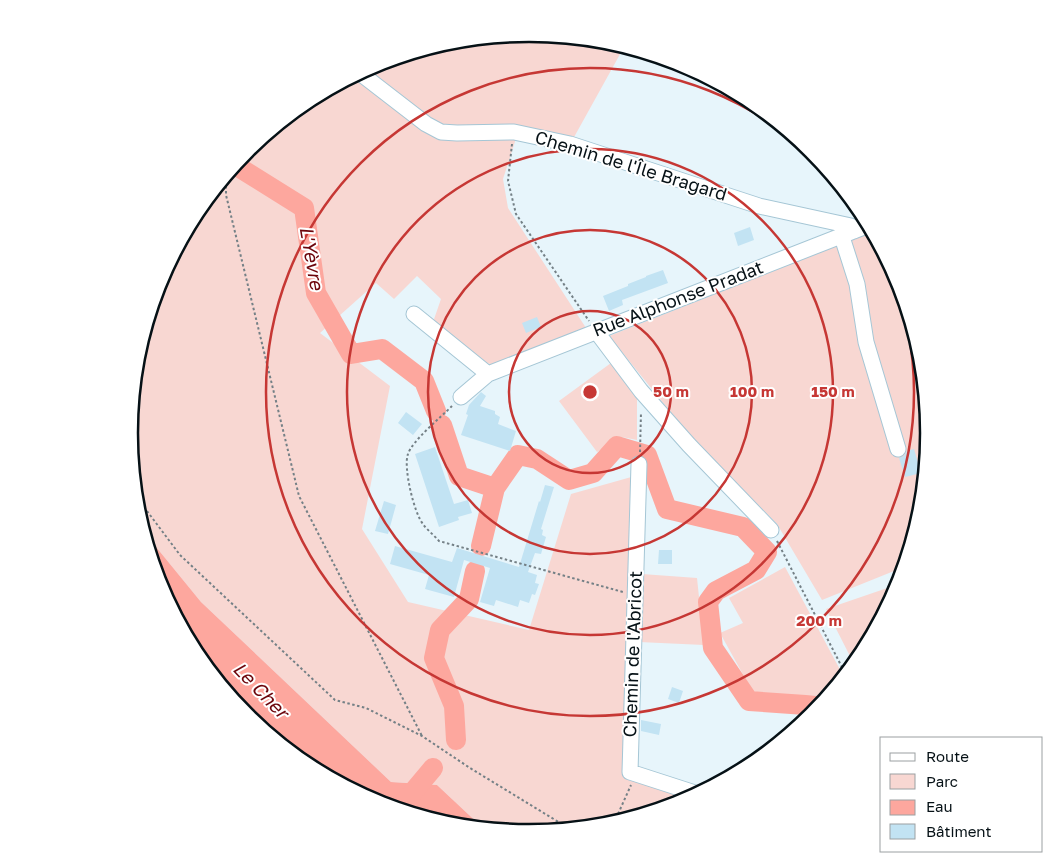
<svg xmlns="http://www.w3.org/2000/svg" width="1058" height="867" viewBox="0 0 1058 867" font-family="'Golos Text',sans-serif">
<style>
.green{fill:#f8d7d2}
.water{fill:#fda79e}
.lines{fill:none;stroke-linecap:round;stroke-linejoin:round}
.river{stroke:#fda79e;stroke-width:20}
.building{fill:#c2e3f3}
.minor-casing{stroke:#a5c6d5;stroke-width:17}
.path{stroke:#748086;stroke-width:2;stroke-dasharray:2.5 2.5;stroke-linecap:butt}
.minor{stroke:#fff;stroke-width:15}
.ring{fill:none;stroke:#c63734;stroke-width:2.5}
.labels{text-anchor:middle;stroke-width:4;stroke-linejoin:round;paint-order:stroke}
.street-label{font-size:18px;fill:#061116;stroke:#fff}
.water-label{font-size:19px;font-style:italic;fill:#6d060c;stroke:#fff}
.rim{fill:none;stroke:#061116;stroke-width:2.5}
.centre{fill:#c63734;stroke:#fff;stroke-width:2.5}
.ring-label{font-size:15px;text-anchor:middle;font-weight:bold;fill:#c63734;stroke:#fff;stroke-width:4;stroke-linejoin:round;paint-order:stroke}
</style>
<rect width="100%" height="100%" fill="#e7f5fb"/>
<path class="green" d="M529 34 607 41 624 47 573 139 520 126 503 179 508 208 588 331 495 365 472 360 432 325 441 299 417 276 394 299 376 283 320 333 390 386 362 529 408 602 529 630 571 494 642 474 630 770 701 793 682 803 607 826 529 833 484 829 437 785 391 782 201 602 143 531 137 511 129 433 137 355 160 280 197 211 247 151 307 101 376 64 451 41Z
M872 232 898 281 921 356 929 434 921 512 904 567 822 600 777 524 689 435 609 336Z
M611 363 637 399V440L622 437 597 452 559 401Z
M785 567 844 677 829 695 755 696 720 633 743 623 729 598Z
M642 574 697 578 704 645 639 642Z
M899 584 861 656 853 662 826 609Z"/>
<path class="water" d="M143 531 201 602 391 782 437 785 484 829 451 826 376 803 307 766 246 716 199 658 188 640 160 586Z"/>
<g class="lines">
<path class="river" d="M235 165 304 208 316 293 351 354 382 349 424 381 436 411
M442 425 459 476 495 488
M481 546 495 488 518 455 537 459 569 480 593 473 617 446 647 455 667 509 743 527 767 552 756 570 716 591 708 602 713 648 749 701 820 706
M456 740 454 706 434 658 440 630 469 599 475 571
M402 805 433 768"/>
</g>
<path class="building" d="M750 227 754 240 738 246 734 233Z
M663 270 668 283 622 300 623 305 609 311 603 296 628 286V284L646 277V276Z
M537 317 541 327 526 333 522 323Z
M481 392 486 396 480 406 495 411V414L500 417 498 424 516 431 510 451 461 435 468 415 466 414 469 405Z
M406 412 422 424 413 435 398 423Z
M435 447 454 504 468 500 472 513 458 517 459 520 439 527 415 454Z
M914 449 921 473 905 477 899 458 904 456 907 451Z
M545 485 554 487 541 529 543 530 542 535 546 537 541 554 535 553 528 572 537 575 535 583 539 584 535 595 532 594 529 603 520 600 518 607 496 600 494 606 480 602 490 568 464 560 454 597 425 589 429 575 390 564 395 546 452 562 457 548 519 567 539 501 540 502Z
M384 501 396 505 388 534 375 531Z
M659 550H672V564H658Z
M672 687 683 691 679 703 668 699Z
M641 720 661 724 659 735 641 731Z"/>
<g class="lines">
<g class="minor-casing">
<path id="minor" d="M360 73 426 124 441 132 457 133 514 132 570 144 759 206 851 226 854 231
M842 237 857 284 866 342 898 449
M414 314 488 374
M596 331 641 391 689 445 771 530
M461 397 488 374 869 225
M639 464 630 772 698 794"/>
</g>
<path class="path" d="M512 144 508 181 516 214 589 321
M234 166 244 157 251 147
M226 176V195L299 496 422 736
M452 406C441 417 412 441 408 454 403 467 414 513 423 524 427 530 434 535 439 541L623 592
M640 452 641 412
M135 495 180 555 335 700 366 708 422 736 470 768 570 829
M777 541 846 675
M614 823 631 785"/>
<use href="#minor" class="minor"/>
</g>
<g class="ring">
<circle cx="590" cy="392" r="81"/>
<circle cx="590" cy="392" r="162"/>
<circle cx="590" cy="392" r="243"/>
<circle cx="590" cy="392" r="324"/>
</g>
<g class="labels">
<g class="street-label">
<text transform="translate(631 166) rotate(17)" y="6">Chemin de l'Île Bragard</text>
<text transform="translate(678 299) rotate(-21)" y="6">Rue Alphonse Pradat</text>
<text transform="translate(633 654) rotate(-88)" y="6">Chemin de l'Abricot</text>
</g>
<g class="water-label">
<text transform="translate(312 258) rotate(80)" y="7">L'Yèvre</text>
<text transform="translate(261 690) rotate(46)" y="7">Le Cher</text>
</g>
</g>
<path d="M0 0H1058V867H0ZM138 433a391 391 0 1 1 782 0a391 391 0 1 1-782 0Z" fill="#fff" fill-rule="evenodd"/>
<path class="rim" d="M138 433a391 391 0 1 1 782 0a391 391 0 1 1-782 0Z"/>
<circle cx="590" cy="392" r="8" class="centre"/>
<g class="ring-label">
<text x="671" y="397">50 m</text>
<text x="752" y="397">100 m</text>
<text x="833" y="397">150 m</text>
<text x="819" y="626">200 m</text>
</g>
<rect x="880" y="737" width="162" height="115" fill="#ffffff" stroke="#9ba0a2"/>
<rect x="890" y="753" width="25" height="8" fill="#ffffff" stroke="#9ba0a2"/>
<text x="926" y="762" font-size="15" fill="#061116">Route</text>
<rect x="890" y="774" width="25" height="15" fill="#f8d7d2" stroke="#9ba0a2"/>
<text x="926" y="787" font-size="15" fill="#061116">Parc</text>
<rect x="890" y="800" width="25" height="15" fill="#fda79e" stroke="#9ba0a2"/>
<text x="926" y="812" font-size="15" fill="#061116">Eau</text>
<rect x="890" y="824" width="25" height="15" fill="#c2e3f3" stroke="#9ba0a2"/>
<text x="926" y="837" font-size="15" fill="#061116">Bâtiment</text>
</svg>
